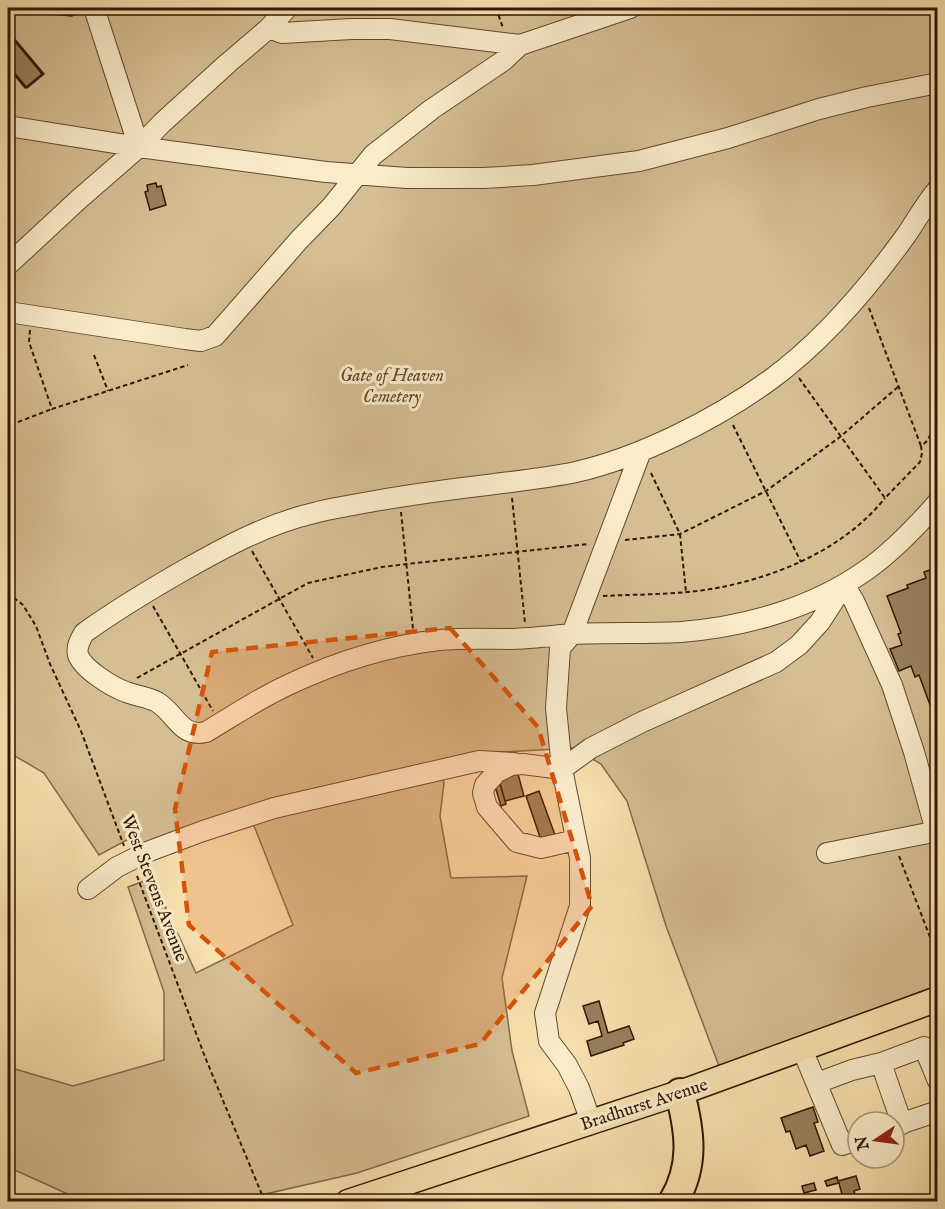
<svg xmlns="http://www.w3.org/2000/svg" width="945" height="1209" viewBox="0 0 945 1209" font-family="'IM FELL English',serif">
<style>
.green{fill:#d5be92;stroke:#826a4b;stroke-width:1.5}
.building{fill:#97805d;stroke:#301604;stroke-width:1.5}
.lines{fill:none;stroke-linecap:round;stroke-linejoin:round}
.minor-casing{stroke:#62492f;stroke-width:22}
.major-casing{stroke:#301604;stroke-width:27}
.highway-casing{stroke:#301604;stroke-width:32}
.path{stroke:#301604;stroke-width:2;stroke-dasharray:4.5 3;stroke-linecap:butt}
.minor{stroke:#faeccb;stroke-width:20}
.major{stroke:#f7e1af;stroke-width:24}
.highway{stroke:#f7e1af;stroke-width:28}
.marked{fill:#d6520b;fill-opacity:0.2;stroke:#d6520b;stroke-width:4.5;stroke-dasharray:12 8;stroke-linejoin:round}
.labels{text-anchor:middle;stroke-width:6;stroke-linejoin:round;paint-order:stroke}
.park-label{font-size:18px;font-style:italic;fill:#62482f;stroke:#faeccb}
.street-label{font-size:18px;fill:#301604;stroke:#faeccb}
</style>
<rect width="100%" height="100%" fill="#f7e1af"/>
<filter id="stains"><feTurbulence type="fractalNoise" baseFrequency=".00333" numOctaves="4"/><feColorMatrix values="0 0 0 0 .2 0 0 0 0 .09 0 0 0 0 .02 0 0 0 .5 -.17"/></filter>
<radialGradient id="worn" r=".72"><stop offset=".6" stop-color="#630" stop-opacity="0"/><stop offset="1" stop-color="#630" stop-opacity=".3"/></radialGradient>
<path class="green" d="M8 8H937V986L719 1066 666 926 627 801 601 764 574 748 484 753 438 761 444 783 440 816 451 878 527 876 502 978 512 1051 529 1116 357 1173 235 1201H83L8 1167V1067L73 1086 164 1060V992L128 887 152 878 196 973 293 925 247 808 138 845 134 836 99 855 44 773 15 756 8 760V472L12 471C9 456 6 443 8 428 8 423 10 419 12 415 16 401 15 385 8 373Z"/>
<path class="building" d="M8 8H73L72 16 14 11 8 24Z
M10 8H74V15L16 11 8 27V14Z
M8 31 44 74 27 88 8 65Z
M8 33 42 74 25 88 8 67Z
M156 183 157 187 161 186 166 205 150 210 145 192 148 191 147 185Z
M938 567V711L933 713 919 675 915 677 911 666 899 671 890 649 902 645 898 634 901 633 887 596 908 588 907 585 926 578 924 572Z
M518 774 524 796 505 801 499 780Z
M499 781 506 804 501 806 494 783Z
M539 791 555 835 541 840 526 796Z
M599 1001 608 1033 629 1026 634 1039 623 1043 624 1045 591 1056 587 1041 602 1036 598 1021 589 1024 583 1006Z
M813 1107 818 1122 814 1123 824 1151 810 1156 806 1145 796 1149 790 1131 786 1132 781 1118Z
M856 1176 860 1189 854 1191 857 1202H844L839 1183 827 1186 825 1181 837 1177 838 1181Z
M814 1183 816 1190 804 1193 802 1186Z"/>
<g class="lines">
<g class="minor-casing">
<path id="minor" d="M94 8 139 147
M269 28 282 33 351 29H390L520 45
M8 126 139 147 326 172 407 178H484L533 175 639 161 728 138 819 109 867 97 938 83
M8 265 78 200 139 147 162 123 228 63 269 28 287 8
M8 312 185 339 201 341 215 336 299 240 332 206 373 155 432 109 503 61 520 45 630 8
M641 451 572 634C608 632 645 634 681 632 745 627 812 608 865 571 891 553 917 526 938 502
M572 634C552 636 533 638 512 639 488 639 464 638 439 640 386 646 337 662 290 684 261 697 233 716 206 732 180 738 176 713 157 702 148 697 136 696 126 692 112 687 83 669 78 655 76 647 80 640 84 633 116 610 151 589 186 569 227 546 267 524 314 513 328 509 343 507 358 504 401 496 444 490 487 485 517 481 547 478 576 472 641 457 716 419 770 380 822 342 869 287 907 234 917 219 926 203 938 189
M572 634 560 648 556 708 562 769 580 858V906L545 1013 549 1041 567 1065 579 1088 591 1122
M576 840 541 848 517 842 487 807 483 793 485 785 497 772 511 765 523 764 562 769 591 748 642 722 776 662 799 645 820 622 844 585 854 601 892 685 914 752 936 831
M827 853 938 831
M88 889 117 867 147 852 203 831 274 808 479 761 514 763
M802 1049 842 1145 858 1140
M817 1083 852 1070 881 1063
M902 1124 881 1063 924 1047 938 1081
M894 1126 938 1111"/>
</g>
<g class="major-casing">
<path id="major" d="M348 1202 688 1090 938 999"/>
</g>
<g class="highway-casing">
<path id="highway" d="M673 1202C695 1166 690 1132 680 1093"/>
</g>
<path class="path" d="M496 8 503 28
M405 14 422 8
M937 218 938 230
M869 308 921 446
M30 330 29 342 52 409 188 365
M94 355 108 391
M799 378 885 498 920 462 922 453 921 446 926 442 938 423
M18 422 52 409
M733 425 801 562
M651 473 680 534 686 592
M512 498 525 623
M401 512 413 629
M625 540 680 534 766 491 840 437 899 386
M252 551 313 658
M8 593 23 605 36 626 50 664 81 731 124 846
M603 596C642 594 683 595 722 587 782 575 846 547 885 498
M153 606 213 711
M137 678 308 583 382 567 407 564 589 544
M899 856 938 958
M137 876 205 1057 265 1202"/>
<use href="#minor" class="minor"/>
<use href="#major" class="major"/>
<use href="#highway" class="highway"/>
</g>
<path class="marked" d="M450 628 538 727 592 906 480 1044 356 1073 189 925 175 809 212 652Z"/>
<g class="labels">
<g class="park-label">
<text x="392" y="381">Gate of Heaven<tspan x="392" dy="21">Cemetery</tspan></text>
</g>
<g class="street-label">
<text transform="translate(155 888) rotate(69)" y="6">West Stevens Avenue</text>
<text transform="translate(644 1104) rotate(-18)" y="6">Bradhurst Avenue</text>
</g>
</g>
<rect width="945" height="1209" fill="none" stroke="#f7e1af" stroke-width="30"/>
<rect x="9" y="9" width="927" height="1191" fill="none" stroke="#301604" stroke-width="3"/>
<rect x="15" y="15" width="915" height="1179" fill="none" stroke="#301604" stroke-width="1.5"/>
<g transform="translate(876 1140) rotate(257)"><circle r="28" fill="#faeccb" stroke="#a9967b" stroke-width="1.5"/>
<path d="M0-4.5L10 22L0 15L-10 22Z" fill="#8f2418"/>
<text y="-9" font-size="16" font-weight="bold" text-anchor="middle" fill="#301604">N</text>
</g>
<rect width="100%" height="100%" filter="url(#stains)"/>
<rect width="100%" height="100%" fill="url(#worn)"/>
</svg>
